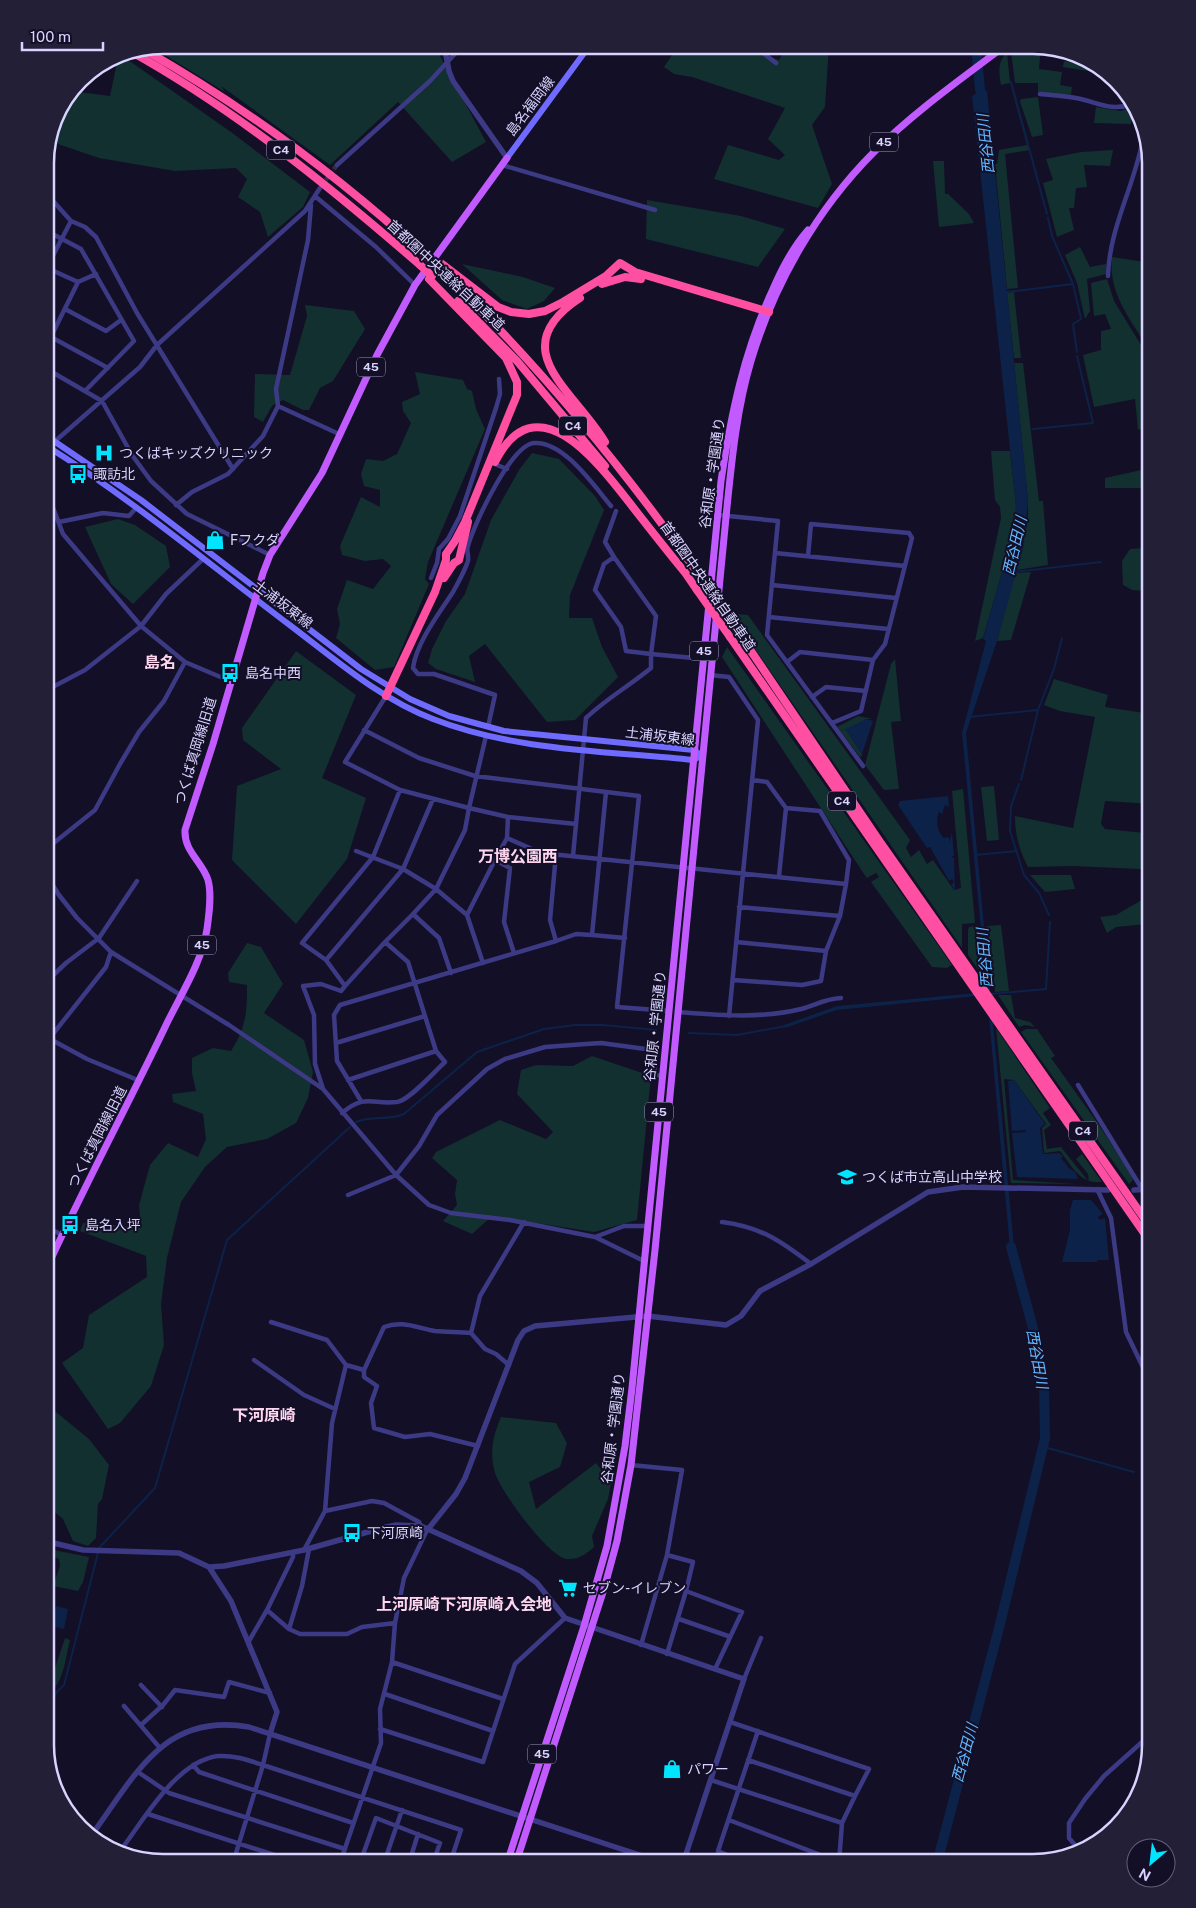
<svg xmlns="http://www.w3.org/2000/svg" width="1196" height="1908" viewBox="0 0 1196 1908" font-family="'Public Sans','Noto Sans JP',sans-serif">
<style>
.green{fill:#12302f}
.water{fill:#0c2248}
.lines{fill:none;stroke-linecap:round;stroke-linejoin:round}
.stream{stroke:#0c2248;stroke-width:2}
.river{stroke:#0c2248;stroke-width:10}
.minor-tunnel{stroke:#312d47;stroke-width:4.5;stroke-dasharray:4.5 2;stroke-linecap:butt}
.minor{stroke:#3d3a85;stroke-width:4.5}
.tertiary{stroke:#3d3a85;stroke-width:5.5}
.secondary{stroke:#6f6bff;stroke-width:6}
.primary{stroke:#c25bff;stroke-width:7}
.motorway{stroke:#ff4fa3;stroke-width:8}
.motorway-bridge{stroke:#ff4fa3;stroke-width:8}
.labels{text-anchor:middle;stroke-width:4;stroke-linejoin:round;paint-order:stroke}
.shield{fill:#130f26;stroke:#9e99be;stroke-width:1}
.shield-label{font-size:12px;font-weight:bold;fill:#d9d4ff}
.street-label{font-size:14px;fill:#d9d4ff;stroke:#130f26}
.poi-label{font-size:14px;fill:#d9d4ff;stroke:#130f26;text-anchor:start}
.water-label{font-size:15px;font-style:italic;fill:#62b6ff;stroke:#130f26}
.quarter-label{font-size:16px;font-weight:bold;fill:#ffd6f0;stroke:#130f26}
.rim{fill:none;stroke:#d9d4ff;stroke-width:2.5}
</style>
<rect width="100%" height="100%" fill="#130f26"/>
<path class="green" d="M163 45H434L486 142 452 162 398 102 330 165 221 86 225 92 152 47Z
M671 45H725L750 50 779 60 788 45H829L825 107 812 125 832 184 818 208 714 179 728 145 779 160 785 155 768 139 785 108 692 77 674 74 664 67 672 55Z
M1017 45H1041L1039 69 1062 72 1060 85 1072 87 1071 95 1038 93V83H1015L1011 52Z
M1007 53 1010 82 1030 150 1005 154 1018 288 1007 289 995 164H997L999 150 1027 145 1010 83 1001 85C999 74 997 61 1007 53Z
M118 58 131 62 231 132 310 192 303 207 268 237 260 212 238 197 247 179 236 168 175 171 99 158 49 141 57 111 71 91 110 96Z
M1064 61 1100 67 1107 74 1063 67Z
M1038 97 1043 135 1032 137 1020 102 1021 99Z
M1096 107 1120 111 1132 108 1131 124 1094 123Z
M1113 150 1110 166 1084 165 1087 187 1076 188 1074 208H1069L1074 230 1057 237 1043 183 1053 180 1046 159 1081 152Z
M933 161H944L945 194H948L969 214 974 223 939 227Z
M647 200 741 216 785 229 758 267 646 239Z
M1080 247 1090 267 1106 264V274L1087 279 1090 311 1085 319 1077 283 1065 255Z
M1112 257 1151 263V347L1148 348C1130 319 1108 293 1112 257Z
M462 264 523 277 555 288 544 301 527 309 502 300Z
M1107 279 1114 301 1141 345 1151 398V426L1138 430 1135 399 1094 407 1083 355 1101 350V331L1111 329 1105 314 1094 316 1091 283Z
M1014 292 1021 358H1014L1007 293Z
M305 305 354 311 365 329 333 381 320 388 309 410H303L283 400 272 406 263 422 254 417 255 374 290 375 307 316Z
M1014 363H1023L1039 501H1043L1048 565 1017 570 1028 519V501Z
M415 372 463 380 467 389 472 391 476 409 485 429 428 562 425 579 429 584 394 667 375 670 336 638 340 624 337 609 347 580 373 589 391 566 383 559 365 561 342 555 340 546 361 497 380 507V490L364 486 361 474 366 459 383 461 397 454 411 423 403 411 402 402 420 394Z
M991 451H1010L1016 505 1015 527 983 638 975 641 1001 518 1000 507 995 500Z
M532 453 559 459 595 496 604 510 570 595 569 618H592L602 647 618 677 575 720 547 722 485 644 469 656 475 682 436 669 428 663 432 649 446 621 465 594 491 520 519 470Z
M1146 469 1148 488H1105V478Z
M118 519 135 525 166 546 170 567 133 604 111 584 85 527Z
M1151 540V581L1144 591 1132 590 1123 585 1122 561 1130 549 1144 548Z
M1031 572 1011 640 997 641 1015 573Z
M737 614 748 615 910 840 906 848 911 857 919 850 927 864 933 860 954 890 961 888 952 791 963 789 975 923 962 924V948L733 617Z
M727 647 952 965 947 968 932 967 871 882 879 877 876 873 867 878 864 874 722 657Z
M296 651 356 695 322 778 366 798 347 859 296 924 232 860 237 786 281 769 243 740 242 728Z
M895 659 901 721 891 722 899 789 884 790 865 765 891 664Z
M1054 679 1108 695 1105 707 1151 714V804L1105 801 1101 824 1105 829 1145 833 1141 869 1072 866 1028 867C1019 850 1015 834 1015 816L1073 828 1095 717 1060 711 1044 705Z
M858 716 873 719H866L847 731 862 754V756L860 757 837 727Z
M994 786 999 840 987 841 981 787Z
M1030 875H1071L1075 889 1045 892Z
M1145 898 1147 924 1116 927 1107 933 1100 917 1116 915Z
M1001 925 1009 991 995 992 987 926Z
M975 926 979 971 968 955V930L969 927Z
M247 943 261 947 283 984 264 1013 304 1040 313 1072 308 1098 296 1123 267 1139 227 1147 205 1167 181 1202 167 1258 161 1304 164 1345 151 1386 120 1423 108 1429 62 1363 83 1348 89 1315 147 1277 146 1256 80 1231 83 1223 141 1227 139 1205 150 1165 168 1143 198 1157 206 1139 203 1114 173 1102 172 1094 196 1091 192 1073V1058L213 1048 231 1051C246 1027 247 1013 247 985L229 982 228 973Z
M998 995H1011L1015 1018 1030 1022 1035 1027 1025 1025 1019 1027Z
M996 1028 1050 1108 1043 1113 1051 1125 1044 1130 1047 1149 1061 1147 1089 1182 1088 1174 1076 1159 1082 1154 1102 1182C1079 1184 1073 1167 1060 1151L1044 1153 1042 1128 1046 1124 1014 1080 1004 1079 1013 1180 1075 1184 1011 1183Z
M1026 1029H1037L1055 1056 1051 1058 1099 1125 1132 1176 1133 1180 1129 1184 1021 1032Z
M592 1056 651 1076 637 1220 594 1232 492 1216 472 1234 443 1221 457 1205 455 1194 457 1180 432 1158 436 1152 500 1120 546 1139 553 1132 517 1094 521 1070 536 1065 573 1066Z
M45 1403 89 1439 109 1465 102 1499 98 1504 96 1538 88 1546 73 1541 63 1519 45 1504Z
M501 1417 556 1423 567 1443 560 1467 529 1482 536 1509 596 1463 611 1483 608 1499 592 1536 594 1547C586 1554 578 1560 567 1559 548 1557 500 1490 495 1473 489 1452 493 1436 501 1417Z
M48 1549 89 1557 83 1582 78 1591 53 1586 60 1566 59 1559 46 1554Z
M65 1638 70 1640C65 1659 64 1686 45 1696V1689H48Z"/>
<path class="water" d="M980 75 982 90 987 91 1028 501 1024 544 997 641 966 733 1015 1258 1011 1259 987 995 837 1010 785 1028 784 1025 837 1006 987 992 962 733 986 641 983 639 1015 527 1016 505 972 96 977 93 976 79Z
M866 719 873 721 862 754 847 731 844 730Z
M948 796 949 807 945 805 942 814 939 812C935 821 938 833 944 838L949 837V843L952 832 954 856H951L954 858 955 890 951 885 954 882 952 879 949 881 930 847 927 848 898 805 900 801Z
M1014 1080 1045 1124 1040 1128 1043 1154 1059 1153 1063 1156 1061 1158 1069 1168 1075 1172 1078 1179 1017 1177 1012 1133 1026 1132 1025 1130 1012 1131 1008 1081Z
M1073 1200H1091L1103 1214 1098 1217 1100 1220 1105 1218 1109 1260H1097V1262H1062L1070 1230V1210Z
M56 1606 68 1609 64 1629 52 1626Z"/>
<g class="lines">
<path class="stream" d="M1011 82 1047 214
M1048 218 1052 236 1073 284 1080 314 1081 319 1073 324 1077 352
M1007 292 1073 284
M1033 429 1093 423 1077 356
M1014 572 1101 562
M969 717 1038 710
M1021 780 1038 710 1054 669 1062 638
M1019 784 1011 806 1010 831 1024 875 1039 893 1049 915
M975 855 1017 851
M991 994 1046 989 1050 922
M689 1033 737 1035 786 1026
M356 1122C372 1115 388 1121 404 1114L477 1052 544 1029 575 1025H603L656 1030
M1044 1447 1134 1472
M1145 1469 1151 1470
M99 1548 155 1488 227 1240 350 1127
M45 1724 56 1693 64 1685 98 1553"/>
<path class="river" d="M976 45 980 90
M937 1863 1000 1624 1045 1438 1044 1387 1033 1328 1011 1247"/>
<path class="minor-tunnel" d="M322 185 337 165"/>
<path class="minor" d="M753 45 776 63
M1040 94C1052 95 1064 96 1076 98 1098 102 1110 112 1133 104
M337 165 430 81 463 45
M502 165 655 210
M45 192 71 221 85 227 96 237 137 313 233 469
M316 197 376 247 415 285
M45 230 81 249 134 341 85 391
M47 268 78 282
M45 271 71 221
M1108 276C1109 227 1137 181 1144 133
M65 309 106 331 121 320
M51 337 108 368
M45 349 78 282 96 274
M45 368 102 401 132 455 151 481 187 514 270 555
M278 406 339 434
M45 450 140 367 157 345 305 211 320 188
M497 465 507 469
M45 491 49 497 63 534 141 626 185 662 230 681
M176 505 192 492 228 474 263 436 278 406 276 389 308 240 311 205
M718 515 778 521 767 635 863 766
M59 522 103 513 129 516 136 508
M775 553 905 566
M808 556 811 524 909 533 912 538 885 644 873 660 861 711 832 723
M614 557 656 616 651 654 626 651 621 627 595 590 604 564 614 557 605 542 616 511
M431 578 437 563 439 549 448 539 460 516 496 408 500 394 499 379
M772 585 896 598
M769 617 888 629
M787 662 800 652 873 660
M710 675 729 677 758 720 729 1016
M45 691 85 670 141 626 166 594 203 559
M386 696 345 762 400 790 469 808 486 736
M812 697 826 687 866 691
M488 727 495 695 434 674H418L413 668C416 643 440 612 453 592 458 583 465 570 468 561 469 556 466 550 468 546 474 524 511 445 534 443 564 441 594 486 611 506
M364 730 419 758 475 776 639 796 617 1007 669 1011
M752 780 767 782 786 808 820 811 849 860 846 884
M606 792 592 935 625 938
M508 817 507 838 495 860 510 868 504 922 514 953
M507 838 541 853 846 884 840 916 826 951 821 981 802 985 733 980
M45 850 95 810 120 764 139 732 164 701 185 662
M356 851 403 869 436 889 465 830 469 808 508 817 576 824
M556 854 550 920 556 941 576 934 592 935
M573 856 586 718C606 699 629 686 651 668V654L704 659
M45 873 59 895 77 918 111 952 229 1025 323 1089
M779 876 786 808
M739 907 840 916
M1151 922 1145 872 1151 827
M385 942 345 986 326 960 403 869 433 799
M736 942 826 951
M326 960 302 943 373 857 400 790
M483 963 467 915 495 860
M451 973 439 938 413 914 436 889 467 915
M45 983 66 963 99 938 137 881
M345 986 341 991 321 984 303 986 314 1015 315 1064 323 1089 396 1175 429 1205 451 1213 510 1220 595 1237 624 1226H648
M678 1012C718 1015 761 1019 801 1009 816 1005 824 999 841 998
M50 1039 87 1059 140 1081
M336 1043 425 1016
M45 1044 106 967 111 952
M348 1080 436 1051
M1078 1085 1142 1189
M361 1101 337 1061 334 1015 340 1005 556 941
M342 1113C366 1093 372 1105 397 1102 410 1100 435 1071 445 1062L436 1051 408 962 385 942 413 914
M1097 1189 1111 1218 1126 1332 1151 1384
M348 1195 396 1175 419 1146 437 1115 487 1069 505 1059 545 1047 586 1044 601 1043 653 1050 655 1072 657 1075 663 1076
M722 1222C761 1227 781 1241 811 1264
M45 1226 62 1235
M595 1237 644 1261
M271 1322 327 1340 346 1365
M471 1333 480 1296 524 1222
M254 1360 304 1395 335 1409
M364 1370V1377L377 1386 371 1403 374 1428 405 1437 430 1434 478 1446
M631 1465 682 1470 667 1555
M325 1511 372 1501 384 1503 419 1522 421 1526
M304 1550 325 1511 332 1423 346 1365 364 1370 384 1327C402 1320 417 1328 435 1331 447 1332 459 1332 471 1333L485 1349 496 1354 509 1365
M267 1610 293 1557V1552
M679 1619 728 1636
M289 1629 302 1586 309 1549
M249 1641 267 1610 289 1629 300 1634H347L362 1627 395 1623 404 1578 428 1528
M641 1645 667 1555 693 1562 686 1591
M667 1654 686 1591 742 1612 715 1669
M392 1662 503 1699
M744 1679 761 1638
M141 1685 162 1707
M385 1694 493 1731
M124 1706 160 1748
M730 1722 869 1769 855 1796 748 1760
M141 1725 163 1705 175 1690 224 1697 229 1682 270 1693
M380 1729 483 1762 515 1664 565 1618
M193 1765 199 1772 353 1823
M138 1772 169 1793 345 1849
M711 1780 842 1823 855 1796
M148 1814 299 1863
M729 1820 839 1862 842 1823
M91 1836 103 1845
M120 1851C144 1820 176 1761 218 1756 234 1755 248 1760 263 1765L461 1830 450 1863
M1081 1852 1069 1838V1823L1085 1799 1104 1776 1151 1734
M233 1863 263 1765 270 1734
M340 1863 381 1743 380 1709 392 1662 395 1623
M360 1863 376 1818 440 1843 433 1863
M384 1863 402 1810
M409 1863 418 1834
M746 1863 718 1851 758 1731"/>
<path class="tertiary" d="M444 45 449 71 453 81 507 158
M1134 1190 1151 1189
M429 1528 456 1494 465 1478 518 1340 524 1331 535 1326 647 1316 726 1325 741 1316 760 1291 811 1264 928 1192 963 1187 1108 1190
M45 1541 83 1550 179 1553 209 1567 231 1601 275 1707 277 1712 270 1734
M209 1567 224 1566 304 1550 382 1528 396 1525 421 1526 521 1571 537 1583 565 1618 744 1679 683 1863
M91 1836C135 1776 163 1712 249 1727L664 1863"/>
<path class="secondary" d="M507 158 590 45
M45 435 141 500 361 669 410 699 449 716 504 731 694 750 702 756
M45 445C132 499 210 565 291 626 336 660 380 699 433 719 515 751 607 751 693 760L697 758"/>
<path class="primary" d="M45 1272C83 1188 127 1107 167 1023 181 994 202 962 207 929 209 915 212 894 208 880 202 861 184 852 185 830L213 744 263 573 270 555 322 473 377 355 415 285 507 158
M507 1863 584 1626 607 1546 625 1446 632 1388 721 481C731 414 744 351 773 289 782 268 793 247 808 230
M516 1863 604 1589 617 1541 631 1465 655 1250 727 507C732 458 737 408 751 361 774 284 817 209 874 152 914 112 961 79 1006 45"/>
<path class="motorway" d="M143 49C245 107 341 178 427 257
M130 51C236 110 329 186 420 265
M442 264 498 307 511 312 529 314 545 311 563 302 606 276 620 263 635 272 769 312
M439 269C537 362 621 465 699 575
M602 284 625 277 641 279
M580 298C502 349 574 390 605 442
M458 301 517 361 605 466
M495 462C537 379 600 465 632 506 650 529 668 552 687 575
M684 571 697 590
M444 578 454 563 459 560 468 522
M730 620 878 839 1151 1228
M730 637 1151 1243
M386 696 435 592 446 560V554L455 541 465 522 517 395V382L506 358 429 279"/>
<path class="motorway-bridge" d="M427 257 439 269
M420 265 432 276
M699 575 730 620
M697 590 730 637"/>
</g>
<defs>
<g id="hospital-bare" transform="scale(1.5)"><path d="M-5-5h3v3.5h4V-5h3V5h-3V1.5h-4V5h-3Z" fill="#00e5ff" stroke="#130f26" stroke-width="2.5" paint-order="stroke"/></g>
<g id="bus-bare" transform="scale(1.5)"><path d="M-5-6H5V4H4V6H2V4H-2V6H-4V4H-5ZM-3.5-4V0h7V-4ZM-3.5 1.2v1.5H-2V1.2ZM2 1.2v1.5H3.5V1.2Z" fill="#00e5ff" stroke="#130f26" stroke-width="2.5" paint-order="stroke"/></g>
<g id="shop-bare" transform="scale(1.5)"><path d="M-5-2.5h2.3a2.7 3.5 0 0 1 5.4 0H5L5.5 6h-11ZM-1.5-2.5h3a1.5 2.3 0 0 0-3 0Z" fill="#00e5ff" stroke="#130f26" stroke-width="2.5" paint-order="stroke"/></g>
<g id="school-bare" transform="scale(1.5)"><path d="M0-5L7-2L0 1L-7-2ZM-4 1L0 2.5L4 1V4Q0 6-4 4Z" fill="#00e5ff" stroke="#130f26" stroke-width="2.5" paint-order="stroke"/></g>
<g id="supermarket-bare" transform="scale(1.5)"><path d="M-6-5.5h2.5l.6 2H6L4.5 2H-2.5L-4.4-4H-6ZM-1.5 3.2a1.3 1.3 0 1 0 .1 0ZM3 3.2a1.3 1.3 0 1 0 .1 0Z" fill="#00e5ff" stroke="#130f26" stroke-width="2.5" paint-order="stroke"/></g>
</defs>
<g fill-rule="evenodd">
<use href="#hospital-bare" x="104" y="453"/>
<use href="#bus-bare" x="78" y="474"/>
<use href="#shop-bare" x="215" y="540"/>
<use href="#bus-bare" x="230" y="673"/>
<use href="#school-bare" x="847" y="1177"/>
<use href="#bus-bare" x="70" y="1225"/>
<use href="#bus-bare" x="352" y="1533"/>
<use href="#supermarket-bare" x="568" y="1588"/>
<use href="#shop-bare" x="672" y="1769"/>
</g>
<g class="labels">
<g class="shield">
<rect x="870" y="132.5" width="28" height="19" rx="4"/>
<rect x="267" y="140.5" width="28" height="19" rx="4"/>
<rect x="357" y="357.5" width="28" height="19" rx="4"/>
<rect x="559" y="416.5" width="28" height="19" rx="4"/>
<rect x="690" y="641.5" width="28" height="19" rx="4"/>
<rect x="828" y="791.5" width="28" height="19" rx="4"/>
<rect x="188" y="935.5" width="28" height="19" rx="4"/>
<rect x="645" y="1102.5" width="28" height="19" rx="4"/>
<rect x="1069" y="1121.5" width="28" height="19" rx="4"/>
<rect x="528" y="1744.5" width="28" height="19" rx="4"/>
</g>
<g class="shield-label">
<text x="884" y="146">45</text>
<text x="281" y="154">C4</text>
<text x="371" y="371">45</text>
<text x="573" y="430">C4</text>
<text x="704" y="655">45</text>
<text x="842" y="805">C4</text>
<text x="202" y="949">45</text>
<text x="659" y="1116">45</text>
<text x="1083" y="1135">C4</text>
<text x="542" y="1758">45</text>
</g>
<g class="street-label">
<text transform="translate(530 106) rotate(-53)" y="5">島名福岡線</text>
<text transform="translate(446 275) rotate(43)" y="5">首都圏中央連絡自動車道</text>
<text transform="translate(712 473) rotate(-82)" y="5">谷和原・学園通り</text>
<text transform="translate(708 586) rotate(55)" y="5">首都圏中央連絡自動車道</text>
<text transform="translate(283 604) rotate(37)" y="5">土浦坂東線</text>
<text transform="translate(660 736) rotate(7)" y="5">土浦坂東線</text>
<text transform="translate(195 751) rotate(-73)" y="5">つくば真岡線旧道</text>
<text transform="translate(655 1026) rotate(-84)" y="5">谷和原・学園通り</text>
<text transform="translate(97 1137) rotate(-63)" y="5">つくば真岡線旧道</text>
<text transform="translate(613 1428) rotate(-83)" y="5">谷和原・学園通り</text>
</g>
<g class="poi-label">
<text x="119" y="458">つくばキッズクリニック</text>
<text x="93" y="479">諏訪北</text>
<text x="230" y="545">Fフクダ</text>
<text x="245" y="678">島名中西</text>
<text x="862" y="1182">つくば市立高山中学校</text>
<text x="85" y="1230">島名入坪</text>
<text x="367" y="1538">下河原崎</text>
<text x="583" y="1593">セブン-イレブン</text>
<text x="687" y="1774">パワー</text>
</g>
<g class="water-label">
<text transform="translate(986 144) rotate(-96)" y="5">西谷田川</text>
<text transform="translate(1015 546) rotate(-77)" y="5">西谷田川</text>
<text transform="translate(985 958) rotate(-95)" y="5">西谷田川</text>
<text transform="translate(1037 1359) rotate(80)" y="5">西谷田川</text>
<text transform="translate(965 1753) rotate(-75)" y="5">西谷田川</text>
</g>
<g class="quarter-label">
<text x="160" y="668">島名</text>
<text x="518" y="862">万博公園西</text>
<text x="264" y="1421">下河原崎</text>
<text x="464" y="1610">上河原崎下河原崎入会地</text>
</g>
</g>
<path d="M0 0H1196V1908H0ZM163 54H1033A109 109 0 0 1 1142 163V1745A109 109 0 0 1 1033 1854H163A109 109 0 0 1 54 1745V163A109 109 0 0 1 163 54Z" fill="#231f37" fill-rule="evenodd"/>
<path class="rim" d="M163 54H1033A109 109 0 0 1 1142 163V1745A109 109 0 0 1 1033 1854H163A109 109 0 0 1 54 1745V163A109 109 0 0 1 163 54Z"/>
<g transform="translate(1151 1863) rotate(208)"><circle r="24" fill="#130f26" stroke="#625e7d"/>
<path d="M0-4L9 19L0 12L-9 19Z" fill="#00e5ff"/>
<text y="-8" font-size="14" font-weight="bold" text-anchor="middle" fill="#d9d4ff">N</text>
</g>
<path d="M22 42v8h81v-8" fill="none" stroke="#d9d4ff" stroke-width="2.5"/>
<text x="30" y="42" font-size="15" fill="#d9d4ff" stroke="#130f26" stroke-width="4" paint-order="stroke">100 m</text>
</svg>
